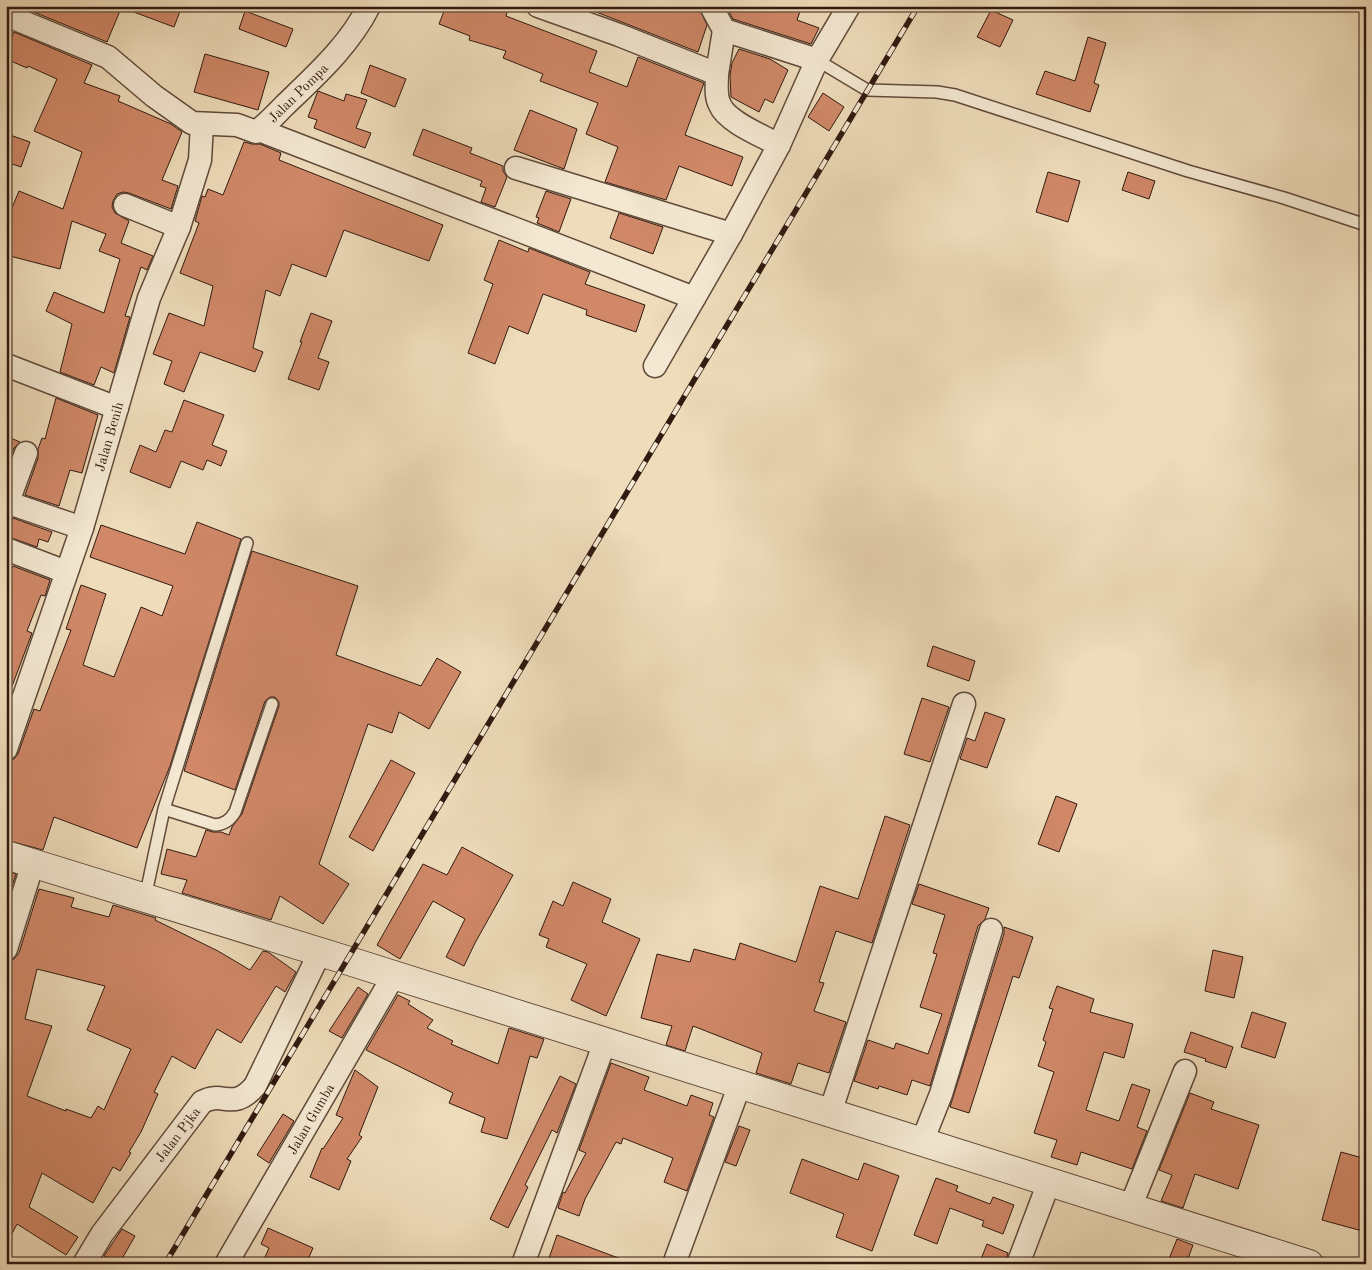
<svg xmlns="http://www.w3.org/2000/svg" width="1372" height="1270" viewBox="0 0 1372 1270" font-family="'Old Standard TT',serif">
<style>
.building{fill:#d08868;stroke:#311a10;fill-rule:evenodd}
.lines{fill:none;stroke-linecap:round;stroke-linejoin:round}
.service-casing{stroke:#604a3a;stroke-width:14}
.minor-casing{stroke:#604a3a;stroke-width:25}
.tertiary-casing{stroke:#604a3a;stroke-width:30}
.service{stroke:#f4e8d2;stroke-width:11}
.minor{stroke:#f4e8d2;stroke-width:22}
.tertiary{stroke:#f4e8d2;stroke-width:28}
.rail-casing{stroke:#311a10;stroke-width:5.5}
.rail{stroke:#f4e8d2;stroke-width:4;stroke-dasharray:11;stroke-linecap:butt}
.labels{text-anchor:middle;stroke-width:5;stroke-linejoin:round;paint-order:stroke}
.street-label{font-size:14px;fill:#311a10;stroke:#f4e8d2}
</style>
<rect width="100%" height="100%" fill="#eedcba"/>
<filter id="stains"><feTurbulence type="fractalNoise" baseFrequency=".004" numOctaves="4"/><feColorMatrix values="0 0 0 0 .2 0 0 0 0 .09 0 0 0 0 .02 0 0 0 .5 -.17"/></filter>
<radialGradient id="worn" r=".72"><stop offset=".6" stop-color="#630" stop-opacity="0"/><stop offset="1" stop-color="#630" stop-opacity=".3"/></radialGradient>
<path class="building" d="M25 6H122L107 42 24 8Z
M123 6H182L174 27 123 8Z
M446 6H509L506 16 597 51 589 72 627 87 638 57 704 83 685 135 743 157 732 186 679 166 666 200 605 182 618 147 586 134 598 103 540 81 543 74 503 58 506 51 469 40 470 36 439 24Z
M581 6H698L707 25 698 52Z
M726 6H802L797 20 819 28 811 44 733 19Z
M991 10 1013 20 1000 47 977 37Z
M245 11 293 29 286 47 239 29Z
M14 32 92 65 84 83 120 96 118 101 171 124 182 132 162 180 178 186 171 209 129 193 123 192 117 194 113 201 112 207 115 213 129 221 121 243 153 256 147 270 141 267 125 316 130 317 114 373 101 367 94 385 60 372 72 324 46 311 54 292 104 313 120 259 99 251 106 234 72 221 60 269 6 255V222L19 191 63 209 82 152 34 131 57 79 28 66 27 68 6 59V51Z
M1088 37 1106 43 1094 83 1099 85 1090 112 1036 94 1045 71 1075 81Z
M739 49 770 59 788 70 773 103 765 99 759 112 731 97 730 75 732 63Z
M205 54 269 72 258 110 194 92Z
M370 65 406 79 395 107 361 93Z
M318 91 344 101 346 94 367 100 356 128 371 133 365 148 314 128 317 120 308 117Z
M823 93 844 107 829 131 808 117Z
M530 110 577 129 564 169 514 150Z
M423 129 472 148 470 153 503 166V171L507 177 495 207 481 202 486 188 480 186 482 181 413 155Z
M10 135 30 142 21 167 6 162V146Z
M244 142 252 144H260L281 153 279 160 443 225 429 261 344 230 326 277 292 264 280 296 266 290 253 348 263 352 255 372 200 352 184 392 164 384 172 361 153 354 169 313 204 326 213 286 180 273 199 223 195 221 202 196 205 197 208 189 223 195Z
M1048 172 1080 181 1068 222 1036 212Z
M1128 172 1155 181 1149 199 1122 190Z
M546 191 571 199 559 232 537 223 539 218 536 217Z
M619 213 663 227 653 254 610 238Z
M499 240 528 252 529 248 590 272 585 284 645 305 636 332 586 315 587 310 543 294 528 334 509 326 495 364 468 353 493 284 484 280Z
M311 313 332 321 318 358 329 362 319 390 288 379 302 342H300Z
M56 398 98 415 82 473 70 470 59 506 25 495 38 458V449L42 438 45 439Z
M184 400 224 415 212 445 227 451 221 466 207 460 203 470 181 461 170 488 130 472 140 445 156 452 165 430 172 432Z
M6 436 20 442 14 448 6 469Z
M13 518 52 532 48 542 39 539 37 547 6 536Z
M197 522 241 539 170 766 137 848 54 817 43 850 6 840V762L14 759 18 754 34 709 40 711 71 630 66 629 81 585 106 594 83 665 114 677 141 607 162 616 173 586 90 557 101 525 185 554Z
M252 551 358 586 336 655 421 686 437 658 461 672 429 729 399 712 392 733 368 724 319 864 349 884 323 924 280 896 271 920 182 893 187 880 161 874 167 849 196 857 206 830 213 832H221L229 835 232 827 242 814 279 706V702L275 697H270L265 701 235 790 184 771Z
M13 566 50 580 45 596 41 595 27 631 32 633 8 697H6V595L11 583 7 581Z
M933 646 975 661 969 681 927 666Z
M922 698 949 707 930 762 904 754Z
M985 712 1005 719 987 768 960 759 967 738 975 741Z
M391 760 415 773 373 851 349 837Z
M1056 796 1077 804 1059 852 1038 844Z
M885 816 910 825 872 943 836 931 819 982 824 983 814 1011 846 1022 829 1073 798 1063 791 1084 756 1073 762 1053 693 1026 685 1051 666 1045 672 1026 641 1018 657 954 690 962 694 949 735 960 740 943 796 962 820 886 858 899Z
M462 847 513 875 475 943 464 966 446 957 465 919 433 901 400 959 377 945 423 864 447 875Z
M6 871 16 874 6 904Z
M573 882 611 899 602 922 640 939 606 1016 571 1000 587 964 546 947 549 939 539 935 553 901 563 906Z
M919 884 989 908 985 919 978 926 930 1086 912 1080 907 1095 879 1086 878 1089 854 1081 868 1040 894 1049 896 1043 928 1054 942 1014 920 1007 937 954 933 953 945 915 912 904Z
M39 889 74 898 71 907 109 917 113 905 156 918 155 920 218 951 250 970 263 951 268 952 296 972 285 992 276 986 241 1043 217 1029 195 1069 172 1056 154 1092 158 1094 141 1132 129 1152 131 1153 120 1171 113 1167 93 1203 42 1173 29 1207 78 1237 66 1255 17 1224 6 1245V1170L12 1156 6 1154V962L14 959 19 953ZM37 969 105 986 87 1030 131 1049 104 1110 98 1106 91 1118 66 1109V1111L27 1096 52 1026 25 1019Z
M1004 927 1033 937 1019 978 1013 976 969 1113 950 1107 1004 934Z
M1213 950 1243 957 1234 998 1205 991Z
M1057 986 1094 999 1090 1012 1133 1024 1124 1058 1104 1052 1086 1110 1119 1121 1132 1084 1150 1090 1137 1127 1147 1131 1132 1169 1081 1152 1077 1165 1051 1157 1057 1140 1034 1133 1054 1072 1038 1066 1046 1042 1043 1040 1053 1009 1049 1008Z
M358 987 368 994 342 1038 329 1031Z
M398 995 410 1001 408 1004 433 1020 427 1028 453 1041 451 1044 498 1064 509 1028 544 1039 537 1058 530 1056 507 1139 481 1132 485 1118 449 1103 453 1093 366 1050Z
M1252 1012 1286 1023 1275 1058 1241 1047Z
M1191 1032 1233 1047 1226 1068 1205 1061 1206 1059 1184 1052Z
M611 1063 649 1077 644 1090 687 1106 691 1095 713 1103 709 1115 714 1117 687 1191 664 1182 673 1158 623 1138 621 1144 616 1142 585 1199 579 1216 558 1208 563 1192 565 1193 586 1153 579 1150Z
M355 1070 378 1087 359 1135 362 1137 347 1159 351 1161 339 1190 310 1177 322 1148 323 1149 343 1118 336 1115Z
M560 1076 576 1084 557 1133 552 1130 525 1185 528 1187 508 1228 490 1219Z
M1190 1093 1214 1102 1211 1109 1259 1125 1238 1189 1195 1174 1183 1208 1161 1201 1172 1175 1159 1170Z
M283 1114 294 1121 269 1163 257 1155Z
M739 1126 750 1130 736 1166 725 1162Z
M1341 1152 1366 1159V1232L1322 1220Z
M802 1159 858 1180 864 1163 899 1176 872 1251 836 1237 844 1214 790 1193Z
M936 1178 958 1186 956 1191 990 1204 993 1197 1014 1205 1003 1234 982 1226 984 1221 950 1208 937 1244 914 1235Z
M268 1228 313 1248 306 1264H262L269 1248 261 1244Z
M122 1229 135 1236 119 1264 104 1256Z
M557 1235 629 1262V1264H547Z
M1177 1239 1193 1245 1186 1264H1167Z
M987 1244 1008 1253 1005 1264H979Z"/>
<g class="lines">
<g class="service-casing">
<path id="service" d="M817 60 867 90 937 92 955 95 1188 171 1284 198 1366 225
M164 809 215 825C225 824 230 820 235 812L272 704
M145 898 164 809 247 543"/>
</g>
<g class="minor-casing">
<g id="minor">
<path d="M538 6 619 35 717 74 724 30 711 6"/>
<path id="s1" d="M6 15 108 57 154 96 192 123 237 125 256 132C266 125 275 115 284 106 315 76 349 46 369 6"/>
<path d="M724 30 817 60"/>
<path d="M717 74C717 84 715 96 720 105 727 122 763 136 779 145"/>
<path d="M259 130 694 298"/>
<path d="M516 168 731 234"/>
<path d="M125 205 179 227"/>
<path d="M6 365 117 408"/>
<path d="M655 366 731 234 779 145 817 60 849 6"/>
<path d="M6 502 82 528"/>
<path d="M8 502 26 453"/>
<path d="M6 549 66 572"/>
<path id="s2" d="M6 749 82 528 149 298 179 227 200 160 202 124"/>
<path d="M6 949 33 863"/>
<path d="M830 1113 964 704"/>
<path d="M922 1142 941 1094 991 930"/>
<path d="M1130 1208 1185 1071"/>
<path id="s3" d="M84 1264 102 1234 202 1102C224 1090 232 1112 255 1086L320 952"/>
<path id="s4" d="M226 1264 394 975"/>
<path d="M523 1264 605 1042"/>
<path d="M674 1264 740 1084"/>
<path d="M1018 1264 1049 1182"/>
</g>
</g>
<g class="tertiary-casing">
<path id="tertiary" d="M6 855 346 960 1309 1264"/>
</g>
<use href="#service" class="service"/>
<use href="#minor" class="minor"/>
<use href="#tertiary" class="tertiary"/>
<g class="rail-casing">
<path id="rail" d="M165 1264 918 6"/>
</g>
<use href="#rail" class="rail"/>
</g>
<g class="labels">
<g class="street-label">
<text dy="5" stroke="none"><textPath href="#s1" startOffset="340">Jalan Pompa</textPath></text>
<text dy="5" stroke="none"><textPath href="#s2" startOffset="329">Jalan Benih</textPath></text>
<text dy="5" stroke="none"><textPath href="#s4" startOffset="168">Jalan Gumba</textPath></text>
<text dy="5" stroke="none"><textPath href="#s3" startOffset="160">Jalan Pjka</textPath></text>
</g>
</g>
<rect width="1372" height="1270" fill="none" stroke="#eedcba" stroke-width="25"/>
<rect x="8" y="8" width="1357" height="1255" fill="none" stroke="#311a10" stroke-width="2.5"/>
<rect x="12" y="12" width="1347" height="1245" fill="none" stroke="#311a10"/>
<rect width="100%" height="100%" filter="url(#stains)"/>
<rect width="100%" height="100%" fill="url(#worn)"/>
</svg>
